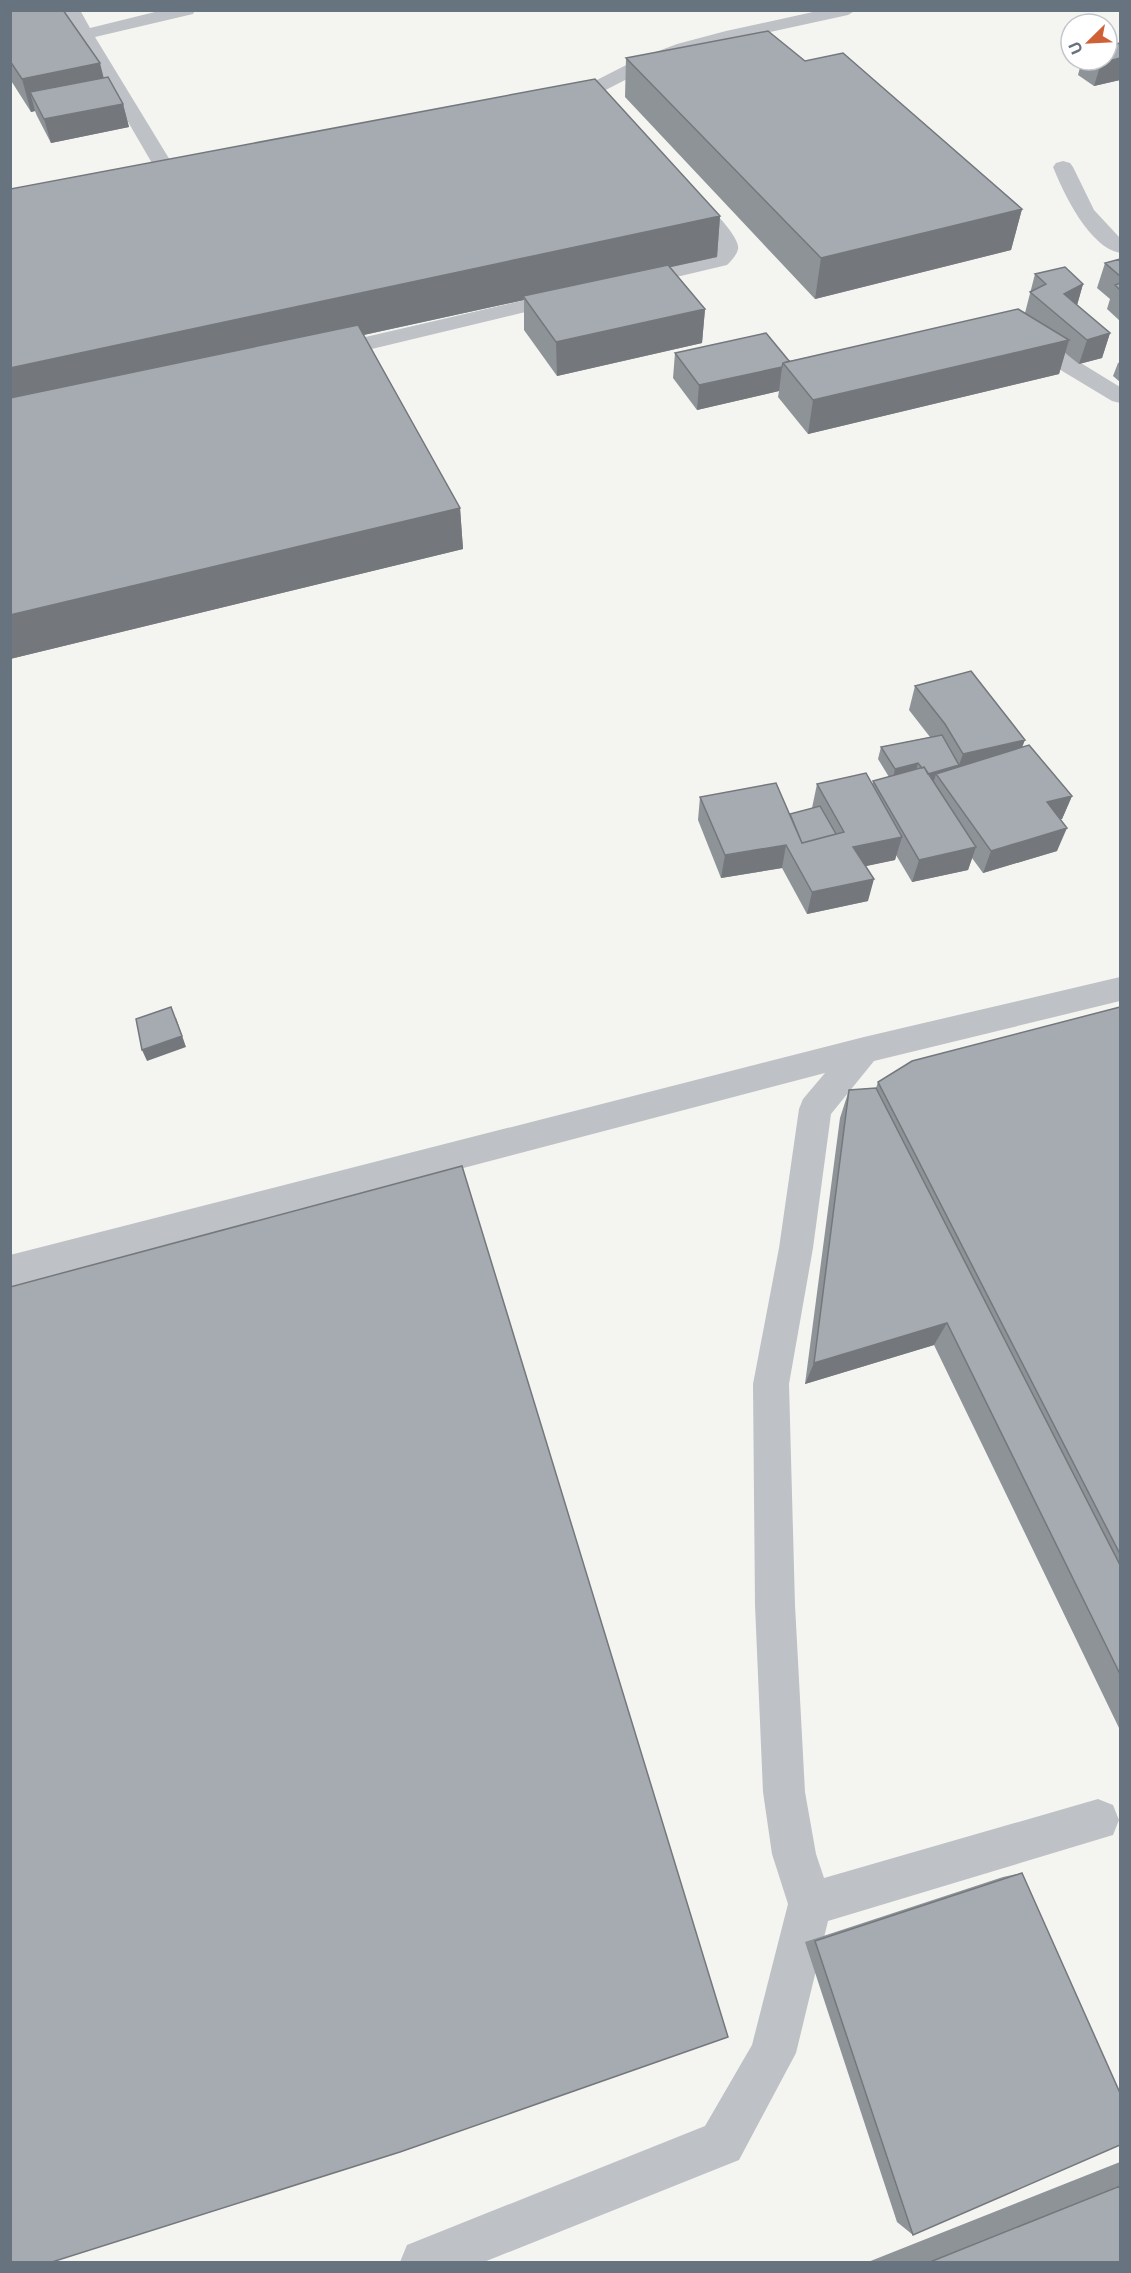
<svg xmlns="http://www.w3.org/2000/svg" width="1131" height="2273" viewBox="0 0 1131 2273" font-family="Inter,sans-serif">
<style>
.lines{fill:none;stroke-linecap:round;stroke-linejoin:round}
.lane{fill:#bec1c5;fill-rule:evenodd}
.street{fill:#bec1c5;fill-rule:evenodd}
.wall{fill:#8e9398}
.shaded-wall{fill:#74787c}
.building{fill:#a5abb1;stroke:#74787c;stroke-width:1.5}
</style>
<rect width="100%" height="100%" fill="#f4f5f1"/>
<g class="lines">
<path class="lane" d="M63 10H80L90 28 163 10H195L193 14 95 37 176 170 173 174H159L156 170Z
M822 10H856L848 15 729 41 689 52 652 66 598 94 558 101 552 100 549 96 552 92 587 85 640 58 677 44 726 31Z
M1063 161 1070 163 1073 167 1094 210 1120 238V253C1089 247 1064 194 1053 167L1056 163Z
M688 189 695 191C704 202 741 236 738 249 737 255 731 261 727 265L630 288 623 286 620 282 623 278 713 257 717 252V240L678 195 681 191Z
M568 290 575 292 578 296 575 300 326 360 318 358 315 353 318 348Z
M1120 977V1001L874 1061 831 1114 813 1248 789 1384 795 1605 805 1792 816 1854 824 1878 1098 1799 1113 1805 1119 1820 1113 1835 828 1921 796 2053 739 2160 484 2262H400L407 2245 705 2126 752 2045 788 1904 772 1854 763 1792 755 1605 753 1384 779 1248 799 1109 803 1099 825 1073 10 1287V1255L864 1037Z"/>
<path class="street" d="M1037 340 1045 341 1120 387V403L1112 401 1029 351 1026 346 1029 341Z"/>
</g>
<path class="wall" d="M10 10 104 78 123 104 129 127 51 143 37 116 35 111 31 112 10 79Z
M1120 43V80L1094 86 1078 75 1082 60H1107Z
M626 58 805 61 1022 209 1011 250 815 299 625 97Z
M595 79 720 216 717 257 670 267 705 309 702 343 557 376 524 330V300L364 335 460 508 463 549 10 659Z
M1120 259V321L1107 309 1110 299 1097 288 1105 263Z
M1035 274 1083 284 1077 305 1110 333 1102 358 1079 364 1065 353 1059 374 808 434 778 397 779 391 697 410 673 378 675 353 789 361 1025 313Z
M1120 362V382L1113 376 1118 363Z
M915 686 1022 747 1072 796 1062 819H1060L1057 851 983 873 972 858 968 870 912 882 896 855 895 860 865 866 868 901 807 914 782 868 721 878 698 820 700 797 790 814 812 808 817 784 872 785 873 781 889 777 878 759 881 747 930 737 909 710Z
M1120 1007V1730L934 1345 805 1384 840 1118 849 1090 876 1088 878 1082Z
M1022 1873 913 2235 897 2222 805 1942 1003 1877Z
M1120 2162V2262H868Z"/>
<path class="shaded-wall" d="M1120 58V80L1094 86 1101 63Z
M100 63 108 95 30 92 35 111 31 112 22 79Z
M123 104 129 127 51 143 44 119Z
M1022 209 1011 250 815 299 821 258Z
M720 216 717 257 526 299 523 296 524 300 10 412V368Z
M1083 284 1076 309 1064 294Z
M705 309 702 343 557 376 556 342Z
M1110 333 1102 358 1079 364 1087 340Z
M1069 340 1059 374 808 434 813 400Z
M782 367 779 391 697 410 699 385Z
M460 508 463 549 10 659V615Z
M1025 740 1016 763 936 774 933 784 927 774 959 765 963 754Z
M918 763 915 775 892 782 895 769Z
M1072 796 1062 819 1037 825 1047 802Z
M1067 828 1057 851 983 873 991 851Z
M902 837 895 860 848 870 853 847Z
M786 845 782 868 721 878 725 855Z
M976 847 968 870 912 882 919 860Z
M874 879 868 901 807 914 812 892Z
M176 1018 186 1047 147 1061 142 1050Z
M947 1323 934 1345 805 1384 814 1363Z"/>
<path class="building" d="M10 10H63L100 63 22 79 10 61Z
M768 31 805 61 843 53 1022 209 821 258 626 58Z
M1120 43V58L1101 63 1097 60H1107V46Z
M108 77 123 104 44 119 30 92Z
M595 79 720 216 10 368V189Z
M1120 259V276L1105 263Z
M668 265 705 309 556 342 523 296Z
M1065 267 1083 284 1064 294 1110 333 1087 340 1030 292 1046 284 1035 274Z
M1120 283V290L1115 285Z
M1018 309 1069 340 813 400 783 363Z
M358 325 460 508 10 615V398Z
M766 333 789 361 783 363 782 367 699 385 675 353Z
M971 671 1025 740 963 754 945 724 915 686Z
M942 735 959 765 928 774 924 767 922 768 918 763 895 769 881 747Z
M1029 745 1072 796 1047 802 1067 828 991 851 936 774Z
M924 767 976 847 919 860 873 781Z
M866 773 902 837 853 847 874 879 812 892 786 845 725 855 700 797 776 783 802 843 844 832 817 784Z
M820 806 836 834 802 843 790 814Z
M171 1007 182 1036 142 1050 136 1019Z
M1120 1007V1554L878 1082 912 1061Z
M876 1088 1120 1565V1674L947 1323 814 1363 849 1090Z
M462 1166 728 2037 400 2152 52 2262H10V1287Z
M1022 1873 1120 2093V2145L913 2235 815 1941Z
M1120 2186V2262H930Z"/>
<rect width="1131" height="2273" fill="none" stroke="#67737f" stroke-width="24"/>
<g transform="translate(1089 42) rotate(246)"><circle r="28" fill="#ffffff" stroke="#c2c7cc" stroke-width="1.5"/>
<path d="M0-4.5L10 22L0 15L-10 22Z" fill="#d06036"/>
<text y="-9" font-size="16" font-weight="bold" text-anchor="middle" fill="#67737f">U</text>
</g>
</svg>
